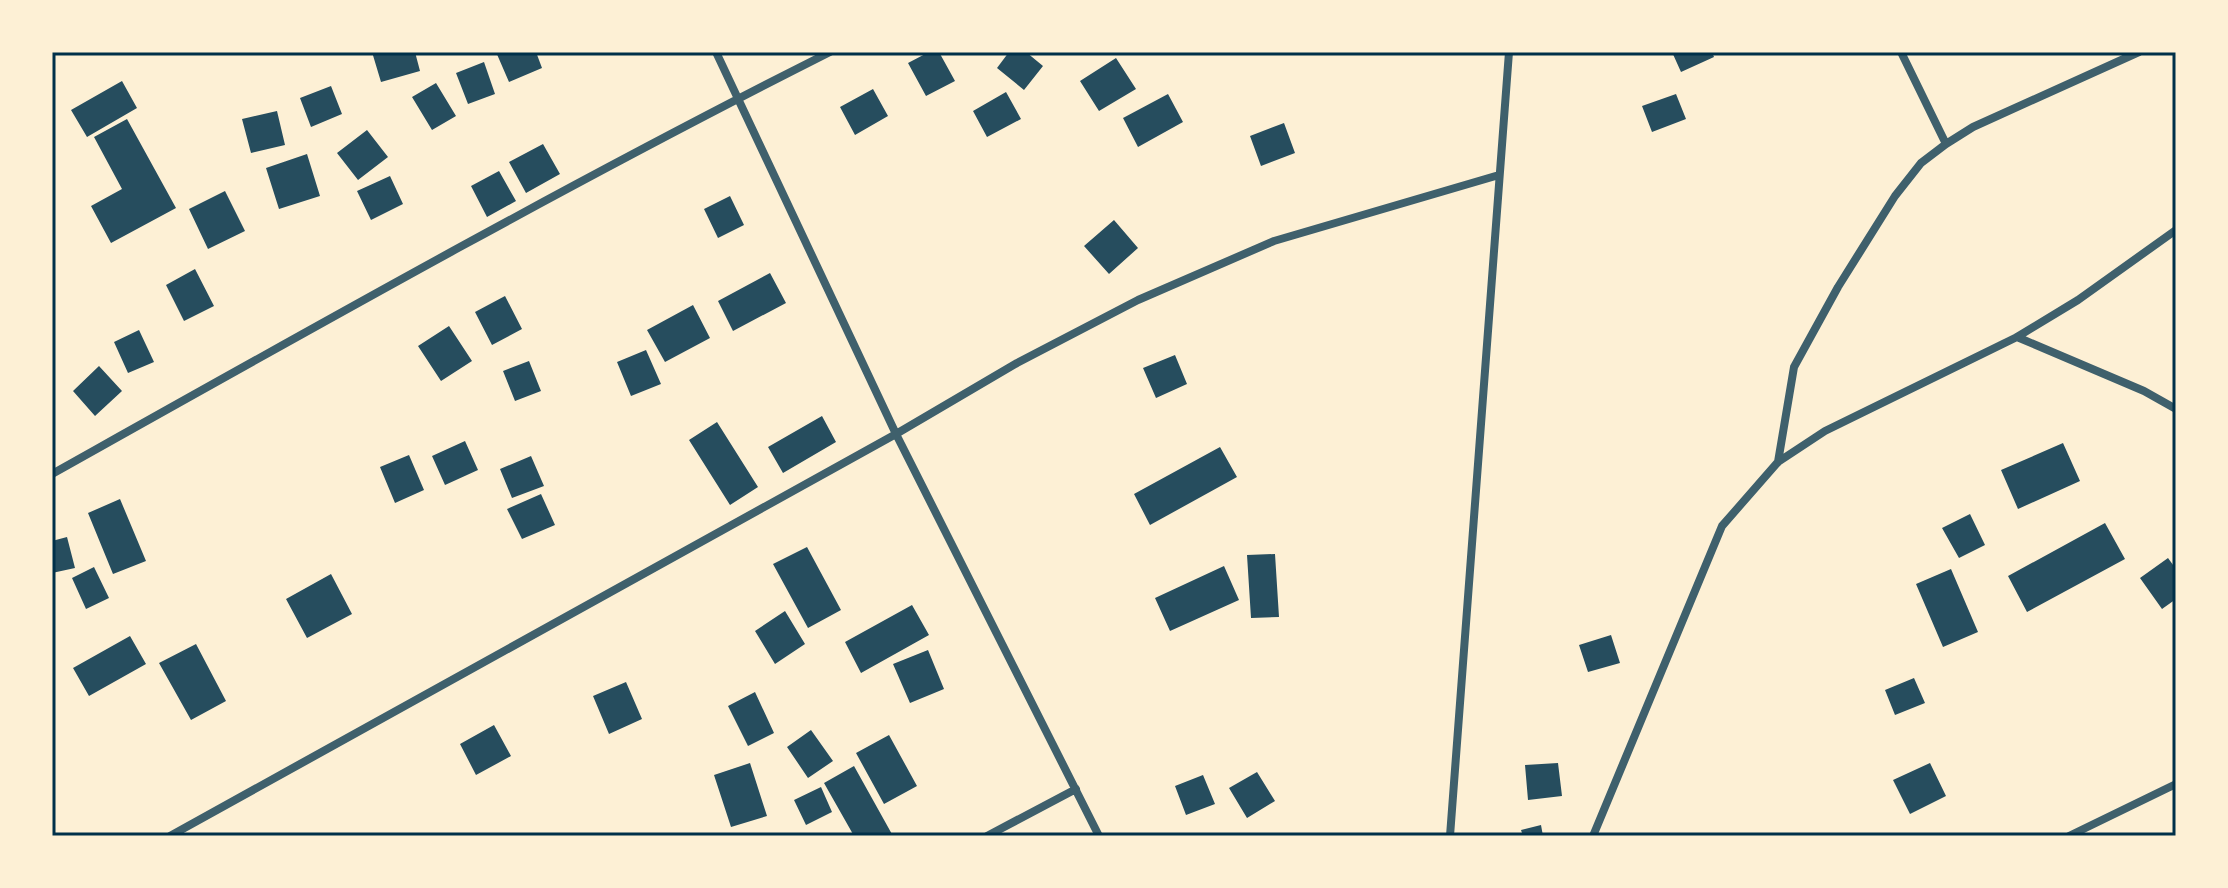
<svg xmlns="http://www.w3.org/2000/svg" width="2228" height="888" viewBox="0 0 2228 888" font-family="'Source Sans 3',sans-serif">
<style>
.building{fill:#264d5e}
.lines{fill:none;stroke-linecap:round;stroke-linejoin:round}
.minor{stroke:#3f606c;stroke-width:8}
.neatline{fill:none;stroke:#003049;stroke-width:3}
</style>
<rect width="100%" height="100%" fill="#fdf0d5"/>
<path class="building" d="M372 52H415L420 71 381 82Z
M496 52H536L542 68 509 82Z
M929 52H939L955 81 926 96 908 63Z
M1009 52H1026L1043 66 1024 90 997 68Z
M1672 52H1712L1714 57 1681 72Z
M1116 58 1136 89 1099 111 1080 81Z
M484 62 495 94 468 104 456 73Z
M122 81 137 108 87 137 71 110Z
M436 83 456 116 432 130 412 97Z
M331 86 342 114 311 127 300 98Z
M873 89 888 116 855 135 840 107Z
M1006 92 1021 119 987 137 973 111Z
M1168 94 1183 122 1138 147 1123 118Z
M1676 94 1686 119 1652 132 1642 106Z
M277 111 285 145 251 153 242 119Z
M127 119 176 208 111 243 91 206 122 189 94 137Z
M1284 123 1295 153 1261 166 1250 136Z
M367 130 388 157 358 180 337 153Z
M543 144 560 174 526 193 509 162Z
M307 154 320 196 279 209 266 168Z
M499 171 516 201 487 217 471 186Z
M390 176 403 204 371 220 357 191Z
M225 191 245 231 208 249 189 209Z
M730 196 744 225 718 238 704 209Z
M1114 220 1138 248 1109 274 1084 246Z
M195 269 214 306 184 321 166 285Z
M770 273 786 303 733 331 718 301Z
M505 296 522 329 492 345 475 312Z
M693 305 710 338 665 362 647 330Z
M449 326 472 361 441 381 418 346Z
M139 330 154 362 128 373 114 342Z
M646 350 661 384 631 396 617 362Z
M1175 355 1187 384 1156 398 1143 368Z
M529 361 541 391 515 401 503 371Z
M99 366 122 391 95 416 73 391Z
M822 416 836 442 783 473 768 447Z
M717 422 758 487 730 505 689 440Z
M465 441 478 470 445 485 432 456Z
M2063 443 2080 481 2018 509 2001 470Z
M1220 447 1237 477 1150 525 1134 494Z
M409 455 424 490 395 503 380 467Z
M531 456 544 486 512 498 500 469Z
M541 494 555 525 522 539 507 509Z
M120 499 146 561 113 574 88 513Z
M1970 514 1985 545 1959 558 1942 528Z
M2105 523 2125 559 2027 612 2008 576Z
M67 537 75 568 52 573V541Z
M807 547 841 610 808 628 773 564Z
M1275 554 1279 617 1251 618 1247 555Z
M2168 558 2176 569V599L2162 609 2140 578Z
M1224 566 1239 600 1170 631 1155 598Z
M94 567 109 598 86 609 72 578Z
M1951 569 1978 632 1943 647 1916 584Z
M331 574 352 614 307 638 286 599Z
M912 605 929 635 861 673 845 642Z
M785 611 805 644 775 664 755 631Z
M1611 635 1620 663 1588 672 1579 645Z
M130 636 146 664 89 696 73 668Z
M196 644 226 701 191 720 159 663Z
M928 650 944 689 910 703 893 664Z
M1914 678 1925 703 1895 715 1885 690Z
M626 682 642 719 609 734 593 696Z
M755 692 774 733 748 746 728 706Z
M494 725 511 756 476 775 460 744Z
M811 730 833 761 808 778 787 747Z
M889 735 917 786 884 804 856 753Z
M750 763 767 816 731 827 714 775Z
M1558 763 1562 796 1528 800 1525 765Z
M1930 763 1946 796 1910 814 1893 780Z
M854 766 893 836H854L824 783Z
M1257 772 1275 801 1247 818 1229 788Z
M1203 775 1215 804 1186 815 1175 786Z
M821 787 832 812 806 825 794 800Z
M1541 825 1543 836H1523L1521 830Z"/>
<g class="lines">
<path class="minor" d="M716 52 896 434 1099 836
M1901 52 1946 144
M2017 337 2144 391 2176 409
M1778 462 1794 367 1838 287 1895 196 1921 163 1946 144 1973 127 2139 52
M52 474C309 330 566 185 830 52
M170 836 896 434 1017 363 1138 300 1274 241 1499 175
M987 836 1076 789
M1450 836 1509 52
M1593 836 1722 526 1778 462 1825 431 2017 337 2078 300 2176 230
M2069 836 2176 784"/>
</g>
<rect width="2228" height="888" fill="none" stroke="#fdf0d5" stroke-width="108"/>
<rect x="54" y="54" width="2120" height="780" class="neatline"/>
</svg>
